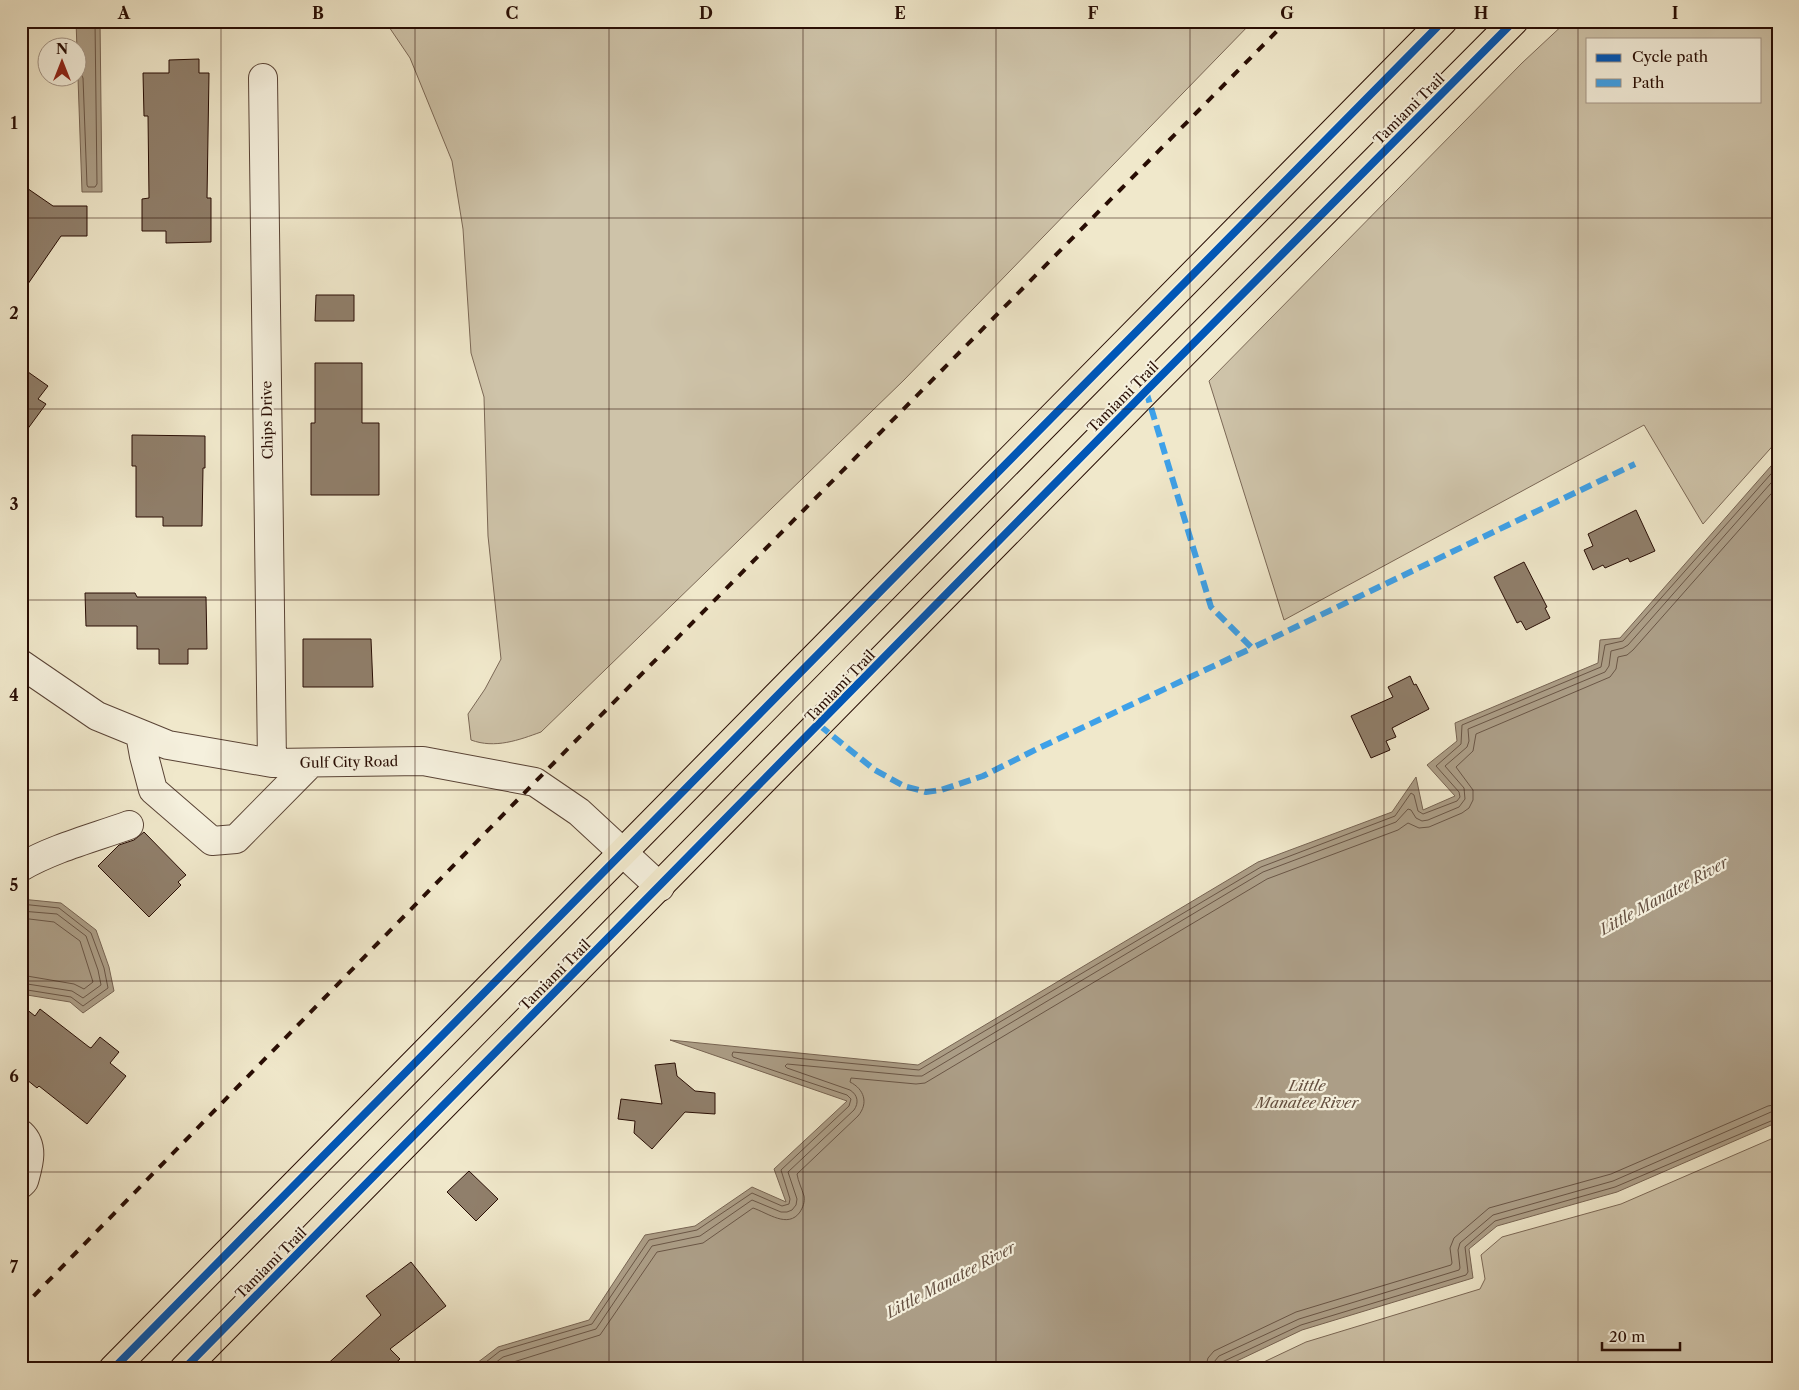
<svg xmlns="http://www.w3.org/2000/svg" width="1799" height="1390" viewBox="0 0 1799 1390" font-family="'Libre Caslon Text',serif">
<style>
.green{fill:#cec3a9;stroke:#7b6856;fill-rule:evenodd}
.water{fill:#ac9e87;stroke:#776453}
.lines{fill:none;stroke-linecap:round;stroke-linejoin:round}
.shore{stroke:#6a5646;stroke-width:1}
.building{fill:#907f6b;stroke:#280d04}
.minor-casing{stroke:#5a4436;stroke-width:30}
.major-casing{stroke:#280d04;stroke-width:30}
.minor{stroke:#f5f0dd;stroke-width:28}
.major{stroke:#f0e8cb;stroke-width:28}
.rail{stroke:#280d04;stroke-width:4;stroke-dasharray:9 9;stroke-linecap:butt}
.quiet{stroke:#3ea1e9;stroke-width:6;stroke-dasharray:12 6;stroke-linecap:butt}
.cycleway-casing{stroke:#f5f0dd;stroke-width:11}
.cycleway{stroke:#0057b8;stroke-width:8}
.grid{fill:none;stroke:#280d04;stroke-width:1;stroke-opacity:0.55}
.labels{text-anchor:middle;stroke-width:4.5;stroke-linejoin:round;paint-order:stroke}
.street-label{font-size:14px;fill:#280d04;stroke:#f5f0dd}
.water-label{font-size:15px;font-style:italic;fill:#634e3f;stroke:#f5f0dd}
.neatline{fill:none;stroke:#280d04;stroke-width:2}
.grid-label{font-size:16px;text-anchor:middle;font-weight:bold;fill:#280d04}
</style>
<rect width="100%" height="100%" fill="#f0e8cb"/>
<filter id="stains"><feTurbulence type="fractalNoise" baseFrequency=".004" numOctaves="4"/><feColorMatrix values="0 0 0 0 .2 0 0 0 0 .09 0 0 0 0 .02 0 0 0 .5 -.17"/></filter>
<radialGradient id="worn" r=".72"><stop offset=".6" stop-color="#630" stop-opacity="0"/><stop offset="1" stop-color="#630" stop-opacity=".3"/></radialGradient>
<path class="green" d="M385 21H1253L904 380 541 732C519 740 495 749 471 740L468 714 485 689 501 659 488 536 484 397 471 353 463 229 452 161 410 58Z
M1567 21H1778V440L1703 524 1644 425 1284 620 1209 381 1522 63ZM1588 39H1760V101H1588Z
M1778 1136V1369H1249L1306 1342 1480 1289 1485 1279 1481 1255 1502 1237 1621 1204Z"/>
<path class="water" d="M76 21H100L102 192H82Z
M1778 458V1122L1617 1192 1497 1226 1469 1249 1473 1278 1302 1330 1220 1369H469L498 1347 589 1320 645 1235 695 1226 752 1187 786 1202 774 1169 847 1101 670 1040 918 1065 1258 862 1392 812 1416 777 1423 810 1455 796 1427 765 1457 741 1455 723 1598 663 1600 640 1620 638Z
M21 899 61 903 96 930 109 967 114 991 83 1013 70 1002 21 994Z"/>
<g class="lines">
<path class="shore" d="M78 73 81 74 83 78 87 185 88 187H95L97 184 95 21
M21 904 59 908 91 933 104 968 108 988 83 1006 71 997 21 989
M21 911 57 914 86 936 98 970 101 985 83 998 72 991 21 983
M21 918 54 922 80 941 93 982 84 989 74 984 21 975
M477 1369 500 1351 592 1324 649 1240 697 1230 752 1193 782 1206 789 1204 790 1199 781 1170 849 1106 851 1099 847 1095 733 1057 732 1055 733 1052 919 1070 1261 867 1395 816 1411 793 1414 795 1418 811 1423 814 1457 801 1460 797 1459 792 1436 766 1461 744 1462 725 1601 667 1605 645 1623 641 1778 466
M487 1369 503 1357 596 1329 652 1246 700 1236 752 1200 781 1212H787L792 1210 796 1205 797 1199 788 1172 854 1110C859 1103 858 1095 850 1090L787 1068 785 1066 787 1064 916 1076H922L1263 872 1396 822 1408 809 1411 810 1416 818 1422 821 1428 820 1459 807 1465 799 1464 788 1445 766 1467 747 1469 741 1468 729 1605 672 1609 666 1611 651 1623 648 1628 645 1778 475
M500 1369 507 1364 600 1335 657 1252 703 1243 753 1208C768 1213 788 1229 800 1212 803 1207 805 1202 804 1196 802 1189 798 1181 797 1174L858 1116C869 1103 864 1089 850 1082L851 1078 916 1084 925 1083 1267 879 1398 830 1408 823 1419 828 1429 827 1462 813 1469 808 1473 800V790L1456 767 1473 751 1476 734 1610 677 1616 669 1618 657 1627 655 1633 650 1778 486
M1205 1369 1208 1358 1214 1351 1296 1312 1451 1265 1452 1263 1450 1248 1454 1238 1489 1208 1611 1174 1768 1106 1778 1104
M1213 1369 1214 1362 1219 1356 1299 1319 1459 1270 1460 1268 1458 1250 1460 1243 1493 1215 1613 1181 1771 1112 1778 1111
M1219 1369 1222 1362 1301 1325 1466 1275 1468 1272 1465 1247 1495 1221 1615 1187 1778 1118"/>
</g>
<path class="building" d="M199 59V73H209L207 198H211V242L166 243V231H142V199L149 198 148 116H144L143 73H169V60Z
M21 184 53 206H87V236H61L21 294Z
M316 295H354V321H315Z
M315 363H362V423H379V495H311V423H315Z
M21 367 48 386 38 399 46 404 21 438Z
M132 435 205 436V468H203L202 526H163V517H136V466H132Z
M1636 510 1655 551 1630 562 1628 558 1605 568 1603 565 1593 570 1584 550 1593 546 1588 534Z
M1524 562 1547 607 1545 608 1550 618 1526 630 1521 621 1517 623 1494 577Z
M85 593H135L137 597H206L207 649H188V664H159V649H137V626H86Z
M303 639H371L373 687H303Z
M1410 676 1414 685 1416 684 1429 709 1392 728 1396 737 1386 741 1390 750 1371 758 1351 716 1393 697 1388 687Z
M144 832 186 875 178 882 181 885 149 917 98 866 119 845 134 840Z
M21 1005 35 1016 40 1009 89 1047 91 1048 100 1037 119 1052 110 1063 126 1076 87 1124 39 1086 37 1088 21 1075Z
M675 1063 677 1076 695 1091 715 1093V1114L685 1112 652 1149 634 1133 635 1121 618 1119 621 1099 662 1104 655 1065Z
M469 1171 498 1199 476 1221 447 1192Z
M411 1262 446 1306 390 1349 400 1359 389 1369H322L381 1315 366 1296Z"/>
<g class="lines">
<g class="minor-casing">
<path id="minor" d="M263 78 272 763
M21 664 97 716 168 745 272 763 423 761 535 782 579 812 660 887
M140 734 144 756 153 790 212 841 236 839 311 763
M21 867C54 848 93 838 129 825
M21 1134C35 1147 28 1166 24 1181L21 1184"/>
</g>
<g class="major-casing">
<path id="major" d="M113 1369 1443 21
M184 1369 1146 391 1514 21"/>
</g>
<use href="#minor" class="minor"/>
<use href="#major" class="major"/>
<path class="rail" d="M21 1309 535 782 1287 21"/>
<path class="quiet" d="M1146 391 1211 607 1252 648 1635 464
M819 725 875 770 904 786 926 792 941 790 983 776 1039 748 1252 648"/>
<g class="cycleway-casing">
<path id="cycleway" d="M113 1369 1443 21
M184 1369 1146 391 1514 21"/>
</g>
<use href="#cycleway" class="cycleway"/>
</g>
<path class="grid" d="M221 21V1369M415 21V1369M609 21V1369M803 21V1369M996 21V1369M1190 21V1369M1384 21V1369M1578 21V1369M21 218H1778M21 409H1778M21 600H1778M21 790H1778M21 981H1778M21 1172H1778"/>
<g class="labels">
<g class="street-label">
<text transform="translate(1409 109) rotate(-45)" y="5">Tamiami Trail</text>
<text transform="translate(1123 397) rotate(-45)" y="5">Tamiami Trail</text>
<text transform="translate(267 420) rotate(-91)" y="5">Chips Drive</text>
<text transform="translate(840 686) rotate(-46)" y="5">Tamiami Trail</text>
<text transform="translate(349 762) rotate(-1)" y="5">Gulf City Road</text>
<text transform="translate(555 975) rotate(-45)" y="5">Tamiami Trail</text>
<text transform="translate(271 1263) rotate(-45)" y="5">Tamiami Trail</text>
</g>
<g class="water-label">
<text transform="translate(1664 896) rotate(-29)" y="5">Little Manatee River</text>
<text x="1307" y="1091">Little<tspan x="1307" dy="17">Manatee River</tspan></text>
<text transform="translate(951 1280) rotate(-28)" y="5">Little Manatee River</text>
</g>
</g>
<rect width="1799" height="1390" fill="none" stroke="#f0e8cb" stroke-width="55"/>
<rect x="1586" y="38" width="175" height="65" fill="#f5f0dd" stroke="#a39586"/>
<rect x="1596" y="54" width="25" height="8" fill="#0057b8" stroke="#a39586"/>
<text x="1632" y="62" font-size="15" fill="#280d04">Cycle path</text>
<rect x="1596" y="79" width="25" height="8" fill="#3ea1e9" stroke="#a39586"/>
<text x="1632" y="88" font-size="15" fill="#280d04">Path</text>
<g transform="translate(62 62)"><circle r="24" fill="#f5f0dd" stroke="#a39586"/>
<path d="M0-4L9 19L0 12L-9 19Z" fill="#8f2418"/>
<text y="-8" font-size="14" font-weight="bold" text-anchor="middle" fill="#280d04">N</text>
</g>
<path d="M1602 1342v8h78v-8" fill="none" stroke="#280d04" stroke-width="2.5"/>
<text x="1609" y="1342" font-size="15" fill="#280d04" stroke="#f5f0dd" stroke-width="4" paint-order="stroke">20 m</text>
<rect x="28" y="28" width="1744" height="1334" class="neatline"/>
<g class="grid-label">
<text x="124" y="19">A</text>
<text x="318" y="19">B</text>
<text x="512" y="19">C</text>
<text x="706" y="19">D</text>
<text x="900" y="19">E</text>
<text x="1093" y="19">F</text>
<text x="1287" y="19">G</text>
<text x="1481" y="19">H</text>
<text x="1675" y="19">I</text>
<text x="14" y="129">1</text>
<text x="14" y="319">2</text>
<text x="14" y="510">3</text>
<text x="14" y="701">4</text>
<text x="14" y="891">5</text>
<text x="14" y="1082">6</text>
<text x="14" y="1273">7</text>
</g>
<rect width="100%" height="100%" filter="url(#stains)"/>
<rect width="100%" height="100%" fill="url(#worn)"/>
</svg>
